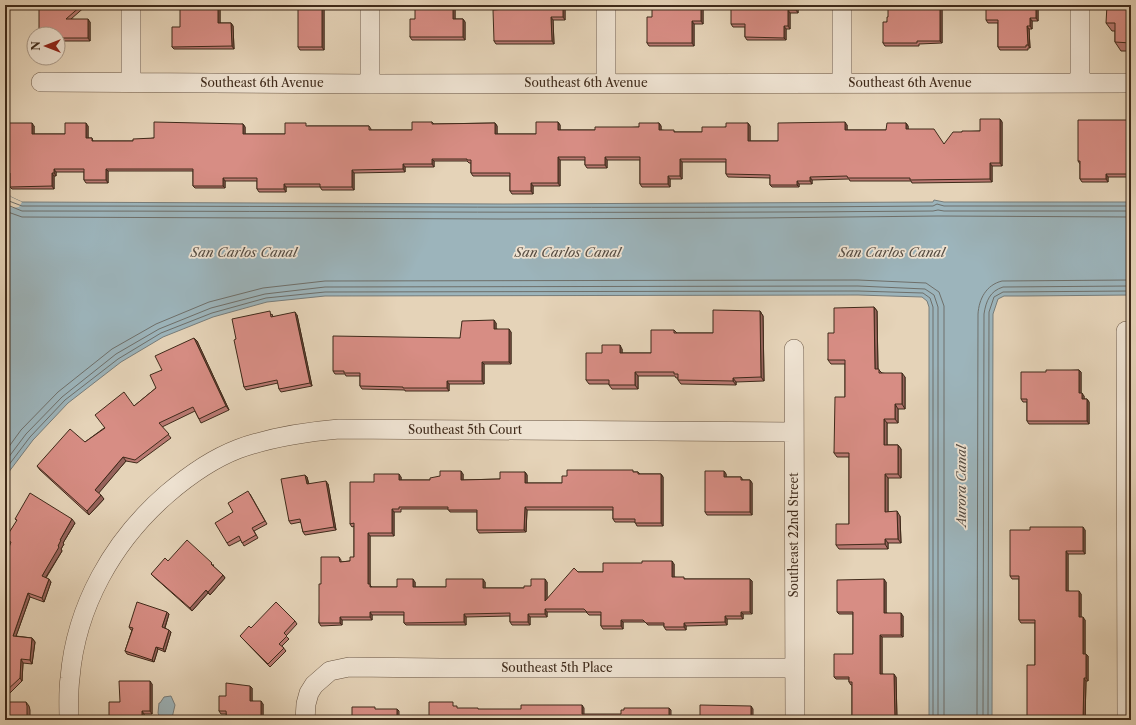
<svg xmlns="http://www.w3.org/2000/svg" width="1136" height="725" viewBox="0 0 1136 725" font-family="'Libre Caslon Text',serif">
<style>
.water{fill:#9cb4bb;stroke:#777d7b}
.pier{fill:#e5d3b8}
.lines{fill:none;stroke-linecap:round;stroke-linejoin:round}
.shore{stroke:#6e6f6a;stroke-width:1}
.minor-casing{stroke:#685442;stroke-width:20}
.minor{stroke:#eee2d1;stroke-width:19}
.wall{fill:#b97972;stroke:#3f2a1a}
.shaded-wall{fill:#96635c;stroke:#3f2a1a}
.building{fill:#d78d84;stroke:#3f2a1a}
.labels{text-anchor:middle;stroke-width:3.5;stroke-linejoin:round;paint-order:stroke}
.street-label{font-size:12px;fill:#3f2a1a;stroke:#eee2d1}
.water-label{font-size:13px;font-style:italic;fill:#564c42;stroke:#eee2d1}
</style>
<rect width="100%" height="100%" fill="#e5d3b8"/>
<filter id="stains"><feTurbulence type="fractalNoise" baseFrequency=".005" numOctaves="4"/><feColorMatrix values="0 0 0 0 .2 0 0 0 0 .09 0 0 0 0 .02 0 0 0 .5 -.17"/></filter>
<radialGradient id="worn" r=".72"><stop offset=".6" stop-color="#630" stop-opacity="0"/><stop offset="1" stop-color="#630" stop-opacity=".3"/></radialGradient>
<path class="water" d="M5 190 11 197 22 202 504 204 933 202 934 200 944 202H1131V295L1024 296H1004L998 299 993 314 992 720H929V307L927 301 922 297 858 295 325 296 267 302 213 317 163 337 121 362 68 403 33 440 5 477Z
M171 696 175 705 172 718 169 720H161L158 713 159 703H160L164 697Z"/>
<path class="pier" d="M5 190 11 197 22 202 19 207 12 208 5 200Z"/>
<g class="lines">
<path class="shore" d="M5 196 9 201 22 206C326 206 629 209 933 206L937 204 944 206H1131
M5 204 22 211C326 211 629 214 933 211L938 210 944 211H1131
M5 211 22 217 504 219 757 218 938 216 1131 217
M5 452 21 430 58 392 112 349 156 324 209 302 263 288 325 281 858 280 926 283 939 292 944 306V720
M5 462 26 434 62 397 116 354 159 329 211 308 265 294 325 287 858 286 925 289 934 295 938 307V720
M5 470 30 437 65 400 118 359 161 333 212 313 266 298 325 292 858 291 923 293 930 298 933 307V720
M977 720 978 314C979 299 986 285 1002 281L1131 280
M983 720 984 314C986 301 990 291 1003 287L1131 286
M988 720 989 312 994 297 1003 292 1131 291"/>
<g class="minor-casing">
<path id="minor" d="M370 5V84
M606 5V83
M842 5V83
M1080 5V83
M41 82 370 84 1131 83
M131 82V5
M1126 331 1127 720
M794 349 795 720
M69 720C69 706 68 692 70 678 76 606 113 541 167 494 188 476 212 459 238 449 271 437 304 432 339 429L794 432
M305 720 306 704 309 693 314 685 330 671 349 667 441 668H795"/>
</g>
<use href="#minor" class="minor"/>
</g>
<path class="wall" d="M39 5H87L71 19 90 22V41H58V34Z
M220 5V23H231L233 26 234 49H174L172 47 180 27Z
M324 5V50H300L298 47Z
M447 5V6L455 9V19H463L465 22V40H412L410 37 415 19Z
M565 5V20H553L554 44H496L494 41 505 9Z
M703 5V24H694V46H649L647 43 652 17Z
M798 5V13H790V29H786V40H747L745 37V27H733L731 24Z
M926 5 927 7H940L942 10V43L919 44V46H885L883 43 888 17Z
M1038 5V21H1032V29H1029L1030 48H1028V50H1000L998 47V23H988L986 20Z
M1131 5V51H1121L1115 42V31H1112L1106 23Z
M1000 119 1002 122V166H992V182L912 183 911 181H850L849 179 812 180V184H799V187H772L770 185V178L728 177 726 174V162H682V179H670V187H642L640 184V160H607V168H587L585 165V160H560V186H533V194H512L510 191V176H473L471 173V163H469L467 161H434V167H405V172L354 173V190H322L320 187H286V192H259L257 189V181H225V188H195L193 186V171H108V183H86L84 180V172H56V176H54V189H12L10 187V176H9L7 173 34 126V134H65L88 126V138H92L93 141H133L154 138 243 124 245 127V134H285L308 126H369L371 129V130H412L432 122 434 124 495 123 497 126V134H536L558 122 560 125V130H595L639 127 659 123 661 126V130L676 132H702L726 127 748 123 750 126V141H778L847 125V130H886L906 123 908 126V129L944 144 962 132 980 131Z
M1127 120 1129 124H1131V177H1108V182H1082L1080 179V164L1078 161Z
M874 307 877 311 878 369 882 373 905 377V409H898V423H887V445H898L901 449V478H888V512L900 516 901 543H888V549H839L836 545 849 524V457H837L834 453 845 397V364H831L828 360 834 333Z
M760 311 763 316 764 381 736 382V385L681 384 678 380V378H676L675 376H638V389H612L609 385V384H589L586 380 602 353 622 349V353H651L674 330 677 333H713Z
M272 314 273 317 297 315 312 386 281 392 279 389 278 383 246 390 244 387 236 339Z
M496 323V329L511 332V364H484V384H449V391H405V390L362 389 360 386V376H346L345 374H335L333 371 460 338Z
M194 338 197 341 229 410 201 423 195 411 162 427 171 438 137 463 126 461 98 493 104 499 89 515 40 470 37 466 85 442 134 406 156 388 162 370Z
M1079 370 1081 372V393L1084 396V399H1087L1089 402V424H1029L1027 421V402H1023L1021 399 1046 372Z
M724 471 726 474V477H741L743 480H750L752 483V515H707L705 512Z
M525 472 527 475V483H562L634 472H638L640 474H661L663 477V526H637L635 522H615L613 519V510H527L526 532 479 533 477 530V512H450L448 509H401V512H394V536H370V585L372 587H397L415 582V587H446L485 582V588H524L547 582V599L578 572H603L674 564V577L686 579H750L752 581V614H743V619H727V625L686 626V630H666L664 627V625H648L645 622H623V629H603L601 626V615H589L586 612H547V617H530V625H512L510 622V616L466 617V625H406L404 623V615H372V620H342V625L321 626 319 623 321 584 339 557 341 560V562L350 561 354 557V526L352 527 350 524 374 482 401 477V480H430L463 474V480L500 479Z
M305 475 307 477 309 484H328L336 530 305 535 303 532 301 522 291 524 289 521Z
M250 494 267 524 254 531 258 538 244 546 241 540 229 546 227 543 233 512Z
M15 519 75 523 63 543 64 544 61 549 62 551 46 578 51 582 44 602 30 597 16 636 32 638 35 642 32 664 23 663 22 681 5 698V558L10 544 5 539 17 521Z
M1085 530V554H1068V591L1081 594V617L1085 620V654L1088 656V681H1086L1085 720H1027L1035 665V623H1021L1019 620V579H1012L1010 576Z
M168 561 214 565 213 566 223 575 225 578 210 595 208 593 192 611 153 576 151 574Z
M886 582V613L903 616V637H882V674L896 677 897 720H852V685H851L849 682V679H836L834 677 853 654V614H839L837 612Z
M169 614 165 628 171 632 165 652 158 649 154 662 127 654 125 651 132 630H131L129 627Z
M295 621 297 624 286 636 289 639 282 646 286 651 270 667 242 638 240 636 251 628Z
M152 684V714H144V720L120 702Z
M252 688V701L263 704V720H227L226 714H221L219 711 226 696Z"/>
<path class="shaded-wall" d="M218 5H220V26L218 23Z
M322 5H324V50L322 47Z
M563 5H565V20L563 17Z
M701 5H703V24L701 21Z
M796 5H798V13L796 10Z
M1036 5H1038V21L1036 18Z
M453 6 455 9V22L453 19Z
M940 7 942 10V43L940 41Z
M788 10 790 13V29L788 26Z
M551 17 553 20 554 44 552 41Z
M1030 18 1032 21V29L1030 26Z
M88 19 90 22V41L88 38Z
M463 19 465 22V40L463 37Z
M692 21 694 24V46L692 43Z
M231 23 233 26 234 49 232 46Z
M784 26 786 29V40L784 38Z
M1027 26 1029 29 1030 48 1028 45Z
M1000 119 1002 122V166L1000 163Z
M558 122 560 125V133L558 130Z
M845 122 847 125V133L845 130Z
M32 123 34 126V137L32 134Z
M86 123 88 126V141L86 138Z
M495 123 497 126V137L495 134Z
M659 123 661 126V133L659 130Z
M748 123 750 126V144L748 141Z
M906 123 908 126V132L906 129Z
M243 124 245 127V136L243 134Z
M558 157 560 160V186L558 183Z
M605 157 607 160V168L605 165Z
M432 159 434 161V167L432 164Z
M680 159 682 162V179L680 176Z
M990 163 992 166V182L990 179Z
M403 164 405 167V172L403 169Z
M54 169 56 172V176L54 173Z
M106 169 108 171V183L106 180Z
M352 170 354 173V190L352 187Z
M52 173 54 176V189L52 186Z
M1106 174 1108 177V182L1106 179Z
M668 176 670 179V187L668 184Z
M810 177 812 180V184L810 181Z
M223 178 225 181V188L223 186Z
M797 181 799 184V187L797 185Z
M531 183 533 186V194L531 191Z
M284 184 286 187V192L284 189Z
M874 307 877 311 878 373 875 369Z
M760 311 763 316 764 381 761 377Z
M295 312 297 315 312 386 310 383Z
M494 320 496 323V332L494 329Z
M509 329 511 332V364L509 362Z
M194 338 197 341 229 410 226 406Z
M620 345 622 349V357L620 353Z
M482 362 484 364V384L482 381Z
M1079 370 1081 372V396L1079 393Z
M635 372 638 376V389L635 385Z
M902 373 905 377V409L902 404Z
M733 378 736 382V385L733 381Z
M447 381 449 384V391L447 388Z
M1082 393 1084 396V402L1082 399Z
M1087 399 1089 402V424L1087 421Z
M895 404 898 409V423L895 419Z
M884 419 887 423V449L884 445Z
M898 445 901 449V478L898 474Z
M123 457 126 461 98 494 95 490Z
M461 471 463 474V483L461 480Z
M724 471 726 474V479L724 477Z
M525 472 527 475V485L525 483Z
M399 474 401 477V483L399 480Z
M661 474 663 477V526L661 523Z
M885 474 888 478V516L885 512Z
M305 475 307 477 309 487 307 484Z
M750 480 752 483V515L750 512Z
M326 481 328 484 336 530 334 527Z
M101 495 104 499 89 515 87 511Z
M525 507 527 510 526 532 524 530Z
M392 509 394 512V536L392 533Z
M897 511 900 516 901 543 898 539Z
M72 519 75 523 63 543 64 544 61 549 62 551 44 580 42 576 58 546 60 540Z
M1083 527 1085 530V554L1083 551Z
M368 533 370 536V585L372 587H370L368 584Z
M885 539 888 543V549L885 544Z
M1066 551 1068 554V594L1066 591Z
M672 561 674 564V580L672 577Z
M223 575 225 578 210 595 208 592Z
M49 579 51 582 44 602 42 598Z
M413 579 415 582V590L413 587Z
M483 579 485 582V591L483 588Z
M545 579 547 582V604L545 601Z
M750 579 752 581V614L750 612Z
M884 579 886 582V616L884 613Z
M206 590 208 593 192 611 190 608Z
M1079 591 1081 594V620L1079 617Z
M28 593 30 597 15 639 13 636Z
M545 609 547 612V617L545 614Z
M167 612 169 614 164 630 162 627Z
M370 612 372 615V620L370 617Z
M741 612 743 614V619L741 616Z
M901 613 903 616V637L901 635Z
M464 614 466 617V625L464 622Z
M528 614 530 617V625L528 622Z
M725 616 727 619V625L725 622Z
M340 617 342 620V625L340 623Z
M1083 617 1085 620V656L1083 654Z
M621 620 623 622V629L621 626Z
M684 623 686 626V630L684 627Z
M169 630 171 632 165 652 163 649Z
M880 635 882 637V677L880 674Z
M32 638 35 642 32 664 30 660Z
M156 647 158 649 154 662 152 660Z
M1086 654 1088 656V681L1086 678Z
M21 659 23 663 22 681 20 678Z
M894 674 896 677 897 720H895Z
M1084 678 1086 681 1085 720H1083Z
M150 681 152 684V714L150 711Z
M250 686 252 688V704L250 701Z
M261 701 263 704V720H261Z
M26 702 29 706 30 710V720H27Z
M582 705 584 708V717L582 714Z
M751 706 753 709V720H751Z
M669 708 671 710V720H669Z
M397 709 399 711V720H397Z
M142 711 144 714V720H142Z"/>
<path class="building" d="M39 5H82L66 19H88V38H58V34H39Z
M180 5H218V23H231L232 46 172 47V27H180Z
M298 5H322V47H298Z
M415 5H445V6H453V19H463V37H410V19H415Z
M505 5H563V17H551L552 41H494L493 10 505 9Z
M652 5H701V21H692V43H647V17H652Z
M731 5H796V10H788V26H784V38L745 37V24H731Z
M888 5H926V7H940V41H917V43H883V22H887V17H888Z
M986 5H1036V18H1030V26H1027L1028 45H1026V47H998V20H986Z
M1107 5H1131V43L1115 42V23H1106Z
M980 119H1000V163H990V179L910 180V178H848L847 176 810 177V181H797V185H770V175L726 174V159H680V176H668V184H640V157H605V165H585V157H558V183H531V191H510V173H471V160H467V159H432V164H403V169L352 170V187H320V184H284V189H257V178H223V186H193V169H106V180H84V169H54V173H52V186L10 187V173H7L6 123H32V134H65V123H86V138H92V141H133V139L154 138V122L243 124V134H285V123H306V126H369V130H412V122H432V124L495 123V134H536V122H558V130H595V127H639V123H659V130H674V132H702V127H726V123H748V141H778V123L845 122V130H886L887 123H906V129H934L944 144 953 132H962V131H980Z
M1078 120H1127V124H1131V174H1106V179H1080V161H1078Z
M874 307 875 369H879V373H902V404H895V419H884V445H898V474H885V512L897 511 898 539H885V544L836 545V524H849V453H834L835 397H845V360H828V333H834V308Z
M713 310 760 311 761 377 733 378V381L678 380V374H674V372H635V385H609V380H586V353H602V345H620V353H651V330H674V333H713Z
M270 311 271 317 295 312 310 383 279 389 277 380 244 387 234 340 236 339 232 319Z
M494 320V329H509V362H482V381H447V388H403V387L360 386V373H344V371H333V336L460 338 462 321Z
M194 338 226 406 199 419 193 407 159 423 169 434 135 460 123 457 95 490 101 495 87 511 37 466 70 429 85 442 105 428 95 415 124 392 134 406 156 388 150 375 162 370 155 356Z
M1046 370H1079V393H1082V399H1087V421H1027V399H1021V372H1046Z
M567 470H633V472H638V474H661V523H635V519H613V507H525L524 530H477V510H448V507H399V509H392V533H368V584H370V587H397V579H413V587H446V579H483V588H524V586H531V579H545V601L574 568 578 572H603V563H642V561H672V577H684V579H750V612H741V616H725V622L684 623V627H664V623H646L643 620H621V626H601V612H587L584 609H545V614H528V622H510V613L464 614V622L404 623V612H370V617H340V623H319V584H321V557H339L340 562 350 561V557H354V523L350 524V482H374V474H399V480H430V478L440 476V471H461V480L500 479V472H525V483H562V476H567Z
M705 471H724V477H741V480H750V512H705Z
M305 475 307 484 326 481 334 527 303 532 300 519 289 521 281 479Z
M248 491 265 521 252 528 256 535 242 543 239 536 227 543 215 523 233 512 228 503Z
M30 493 72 519 60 540H61L58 546 59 547 42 576 49 579 42 598 28 593 13 636 32 638 30 660 21 659 20 678 5 692V558L11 542 5 539 17 520 15 519Z
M1030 527H1083V551H1066V591H1079V617H1083V654H1086V678H1084L1083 720H1027V665H1035V620H1019V576H1010V530H1030Z
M187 540 212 563 211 564 223 575 208 592 206 590 190 608 151 574 165 558 168 561Z
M884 579V613H901V635H880V674H894L895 720H852V682H849V677H834V654H853V612H837V580Z
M137 602 167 612 162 627 169 630 163 649 156 647 152 660 125 651 133 628 129 627Z
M276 602 295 621 284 633 287 636 279 644 284 648 268 664 240 636 249 626 251 628Z
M119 681H150V711H142V720H109V702H120Z
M226 683 250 686V701H261V720H227L226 711H219V696H226Z
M5 702H26L27 706V720H5Z
M429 702H453V706H457V708H478V709H521V705H582V714H621V710H624V708H669V720H429Z
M700 705 751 706V720H700Z
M352 707H375V709H397V720H352Z"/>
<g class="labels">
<g class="street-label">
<text x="262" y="87">Southeast 6th Avenue</text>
<text x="586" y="87">Southeast 6th Avenue</text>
<text x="910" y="87">Southeast 6th Avenue</text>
<text x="465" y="434">Southeast 5th Court</text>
<text transform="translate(794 535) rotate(-90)" y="4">Southeast 22nd Street</text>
<text x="557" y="672">Southeast 5th Place</text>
</g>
<g class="water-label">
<text x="244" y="257">San Carlos Canal</text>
<text x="568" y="257">San Carlos Canal</text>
<text x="892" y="257">San Carlos Canal</text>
<text transform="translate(961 486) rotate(-90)" y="5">Aurora Canal</text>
</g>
</g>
<rect width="1136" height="725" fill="none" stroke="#e5d3b8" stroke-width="20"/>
<rect x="6" y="6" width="1124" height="713" fill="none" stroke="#3f2a1a" stroke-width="2"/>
<rect x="10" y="10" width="1116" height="705" fill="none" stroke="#3f2a1a"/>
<g transform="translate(46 46) rotate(270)"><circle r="19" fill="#eee2d1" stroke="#a89888"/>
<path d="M0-3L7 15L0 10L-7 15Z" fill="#8f2418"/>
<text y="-6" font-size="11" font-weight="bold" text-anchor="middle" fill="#3f2a1a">N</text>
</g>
<rect width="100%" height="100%" filter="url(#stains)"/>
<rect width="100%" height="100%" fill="url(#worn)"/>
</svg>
